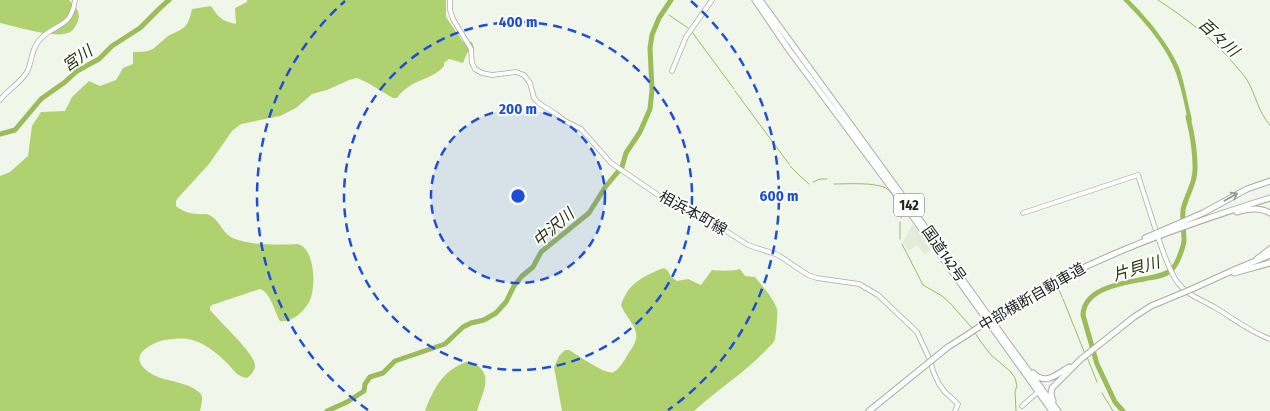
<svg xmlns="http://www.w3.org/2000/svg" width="1270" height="411" viewBox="0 0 1270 411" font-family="'Fira Sans Condensed','Noto Sans JP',sans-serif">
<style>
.built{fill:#e4ebda}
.forest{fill:#b0d170}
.water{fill:#9cbc5c}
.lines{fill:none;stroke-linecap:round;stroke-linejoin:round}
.stream{stroke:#9cbc5c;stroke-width:1}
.river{stroke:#9cbc5c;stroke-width:5}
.secondary-casing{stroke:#a8aca3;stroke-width:5.5}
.highway-casing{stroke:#a8aca3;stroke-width:7}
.secondary{stroke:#fff;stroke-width:4}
.highway{stroke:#fff;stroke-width:5}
.highway-bridge-casing{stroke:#a8aca3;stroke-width:7;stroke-linecap:butt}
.highway-bridge{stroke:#fff;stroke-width:5}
.oneway{stroke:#9b9c9a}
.ring{fill:none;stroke:#1d4ed8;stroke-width:2.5;stroke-dasharray:9 6}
.labels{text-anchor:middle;stroke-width:4;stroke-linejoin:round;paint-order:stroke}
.shield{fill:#fff;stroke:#646562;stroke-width:1}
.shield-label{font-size:14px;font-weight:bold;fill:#21231f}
.street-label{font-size:15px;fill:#21231f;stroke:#fff}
.water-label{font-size:16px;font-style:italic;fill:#27330b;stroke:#fff}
.centre{fill:#1d4ed8;stroke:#fff;stroke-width:2.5}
.ring-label{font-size:15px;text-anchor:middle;font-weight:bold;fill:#1d4ed8;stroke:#fff;stroke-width:4;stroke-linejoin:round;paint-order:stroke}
</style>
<rect width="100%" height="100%" fill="#f1f6eb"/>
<path class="built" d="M913 224 931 250 925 255 917 245 908 251 903 242Z"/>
<path class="forest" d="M0 0H69C76 7 82 13 77 23 75 27 73 31 70 32 58 40 15 26 0 23Z
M247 0H446V17L463 42H472L474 48 467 53 463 63 449 59 444 63V66C432 81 411 78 397 98H393L368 83 357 78 349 80 327 90 312 94 296 108 280 116 241 124 232 131 209 164 178 198 176 201V206C181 211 191 214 198 214 202 215 206 213 209 215 217 218 222 230 228 235 242 246 281 245 298 244 315 249 316 286 310 300 305 311 292 323 280 321 274 311 271 293 260 289L212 305 210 307V310C219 321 255 354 255 365 255 371 251 375 247 378 237 377 233 369 227 363 217 353 202 341 188 339 181 338 173 339 165 340 157 341 148 346 142 352 138 357 139 361 142 366 155 381 174 379 191 387 193 388 198 391 200 393 204 396 201 406 200 411H0V176L10 172 28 156 32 126 41 112 65 111 72 97 89 81 100 86 116 80 123 68 133 64V52C155 52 152 49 168 36 171 34 175 33 178 31 188 27 190 18 192 9L211 6C219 18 222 21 236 24L235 8 247 2Z
M664 268 668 271 671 277 677 281 688 279 701 285 712 270C718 271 735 271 740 269L745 276 755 277C762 286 773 297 777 309 778 312 776 336 775 339 774 343 770 346 768 348 746 372 718 389 694 411H562L554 367 559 356 565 350H569C576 354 607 376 614 372 619 369 625 360 628 354 632 348 638 340 636 333 634 322 624 315 621 305 623 299 626 292 631 287 640 278 652 272 664 268Z
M469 361C496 372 483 390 477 411H425C434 387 444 369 469 361Z"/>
<path class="water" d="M1123 0H1129C1147 17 1171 47 1180 70 1185 86 1188 104 1192 120L1188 122C1185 107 1182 91 1177 76 1168 48 1144 21 1123 0Z"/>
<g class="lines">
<path class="stream" d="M1158 0C1186 18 1213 39 1235 65 1239 70 1244 75 1247 80 1256 95 1258 112 1270 125
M663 11 665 12
M669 15 688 28
M692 32 734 89
M735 91 789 164
M790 166 800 176 809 184
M813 182 820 179H827
M834 184C849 184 873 182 886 188 891 191 893 196 896 200 900 206 903 210 901 218
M900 222V239
M902 244 923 285 942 296 950 303 973 329
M1057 285 1062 297
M1063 299 1085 354
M975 333 981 342 991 355 1011 372 1015 378 1017 386 1015 391 1016 411
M1087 357 1097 382
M1102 393 1113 411"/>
<path class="river" d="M0 134 15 130 41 99 65 82 77 71 99 59 112 46 140 28 160 8 169 0
M327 411 347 402 364 391 365 384 370 377 383 373 395 361 445 344 463 327 471 323 484 320 496 313 506 302 514 286 522 276 533 267 541 252 589 213 606 186 622 167 626 153 640 132 650 109 652 90 650 48 652 35 659 18 671 0
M1123 411 1115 402 1097 364 1083 315C1084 288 1123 283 1144 279 1153 277 1166 276 1172 269 1177 265 1183 248 1184 241 1184 231 1182 221 1183 210 1186 195 1196 183 1195 166 1195 150 1192 133 1188 117"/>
<g class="secondary-casing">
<path id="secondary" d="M450 0V10L453 19 471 49 472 63 475 69 482 73 492 75 516 72 524 75 530 83 534 98 540 104 556 114 565 121 581 129 611 163 667 201 704 217 748 245 778 255 808 275 817 278 859 284 878 295 917 332 930 360 933 371 939 384 945 392 958 404 955 411
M672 71 686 37 712 0
M0 100C8 90 20 83 27 72 32 62 31 51 38 42 51 23 71 31 75 0
M1023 213 1138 175 1155 228
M1159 240C1164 254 1169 271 1178 283 1188 296 1203 300 1216 308 1234 319 1250 332 1270 339
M1022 406 1038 392"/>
</g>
<g class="highway-casing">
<path id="highway" d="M755 0 789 50 913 217 1052 411
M760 0 915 213 1005 339 1058 411
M1237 212C1248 209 1259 207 1270 213
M1145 238 1203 213 1247 189 1270 181
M1257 259 1270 249
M1234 273 1270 263
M1192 289 1236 269 1270 255
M997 315C1081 261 1175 228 1270 198
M948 347 967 335
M1033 373C1046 386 1057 374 1069 367
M1053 401 1051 394 1052 388 1081 359 1134 317 1151 306 1180 294
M869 411 890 394"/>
</g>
<use href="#secondary" class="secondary"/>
<use href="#highway" class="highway"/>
<g class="highway-bridge-casing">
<path id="highway-bridge" d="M1180 294 1192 289
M967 335 997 315
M890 394 948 347"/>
</g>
<use href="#highway-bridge" class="highway-bridge"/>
</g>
<defs><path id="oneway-shaft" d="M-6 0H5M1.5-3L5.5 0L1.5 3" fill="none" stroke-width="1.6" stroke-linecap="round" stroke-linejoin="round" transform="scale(1.25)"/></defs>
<use class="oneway" href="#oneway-shaft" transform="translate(1231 197) rotate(-30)"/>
<circle cx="518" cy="196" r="87" fill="#1d4ed8" fill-opacity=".12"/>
<g class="ring">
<circle cx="518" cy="196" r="87"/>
<circle cx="518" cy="196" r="174"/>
<path d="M368 410A261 261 0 0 1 345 1M691 1A261 261 0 0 1 668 410"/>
</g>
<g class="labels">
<rect class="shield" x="894" y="193.5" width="30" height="23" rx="4"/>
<g class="shield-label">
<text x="909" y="210">142</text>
</g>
<g class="street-label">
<text transform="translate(693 213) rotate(29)" y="5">相浜本町線</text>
<text transform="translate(944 254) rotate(55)" y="5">国道142号</text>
<text transform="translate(1032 297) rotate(-30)" y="5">中部横断自動車道</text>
</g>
<g class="water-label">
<text transform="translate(1219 37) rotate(42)" y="6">百々川</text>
<text transform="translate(77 58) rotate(-35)" y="6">宮川</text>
<text transform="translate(553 227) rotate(-41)" y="6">中沢川</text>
<text transform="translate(1136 268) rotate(-17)" y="6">片貝川</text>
</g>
</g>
<circle cx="518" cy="196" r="8" class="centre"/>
<g class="ring-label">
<text x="518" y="27">400 m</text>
<text x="518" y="114">200 m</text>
<text x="779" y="201">600 m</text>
</g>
</svg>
